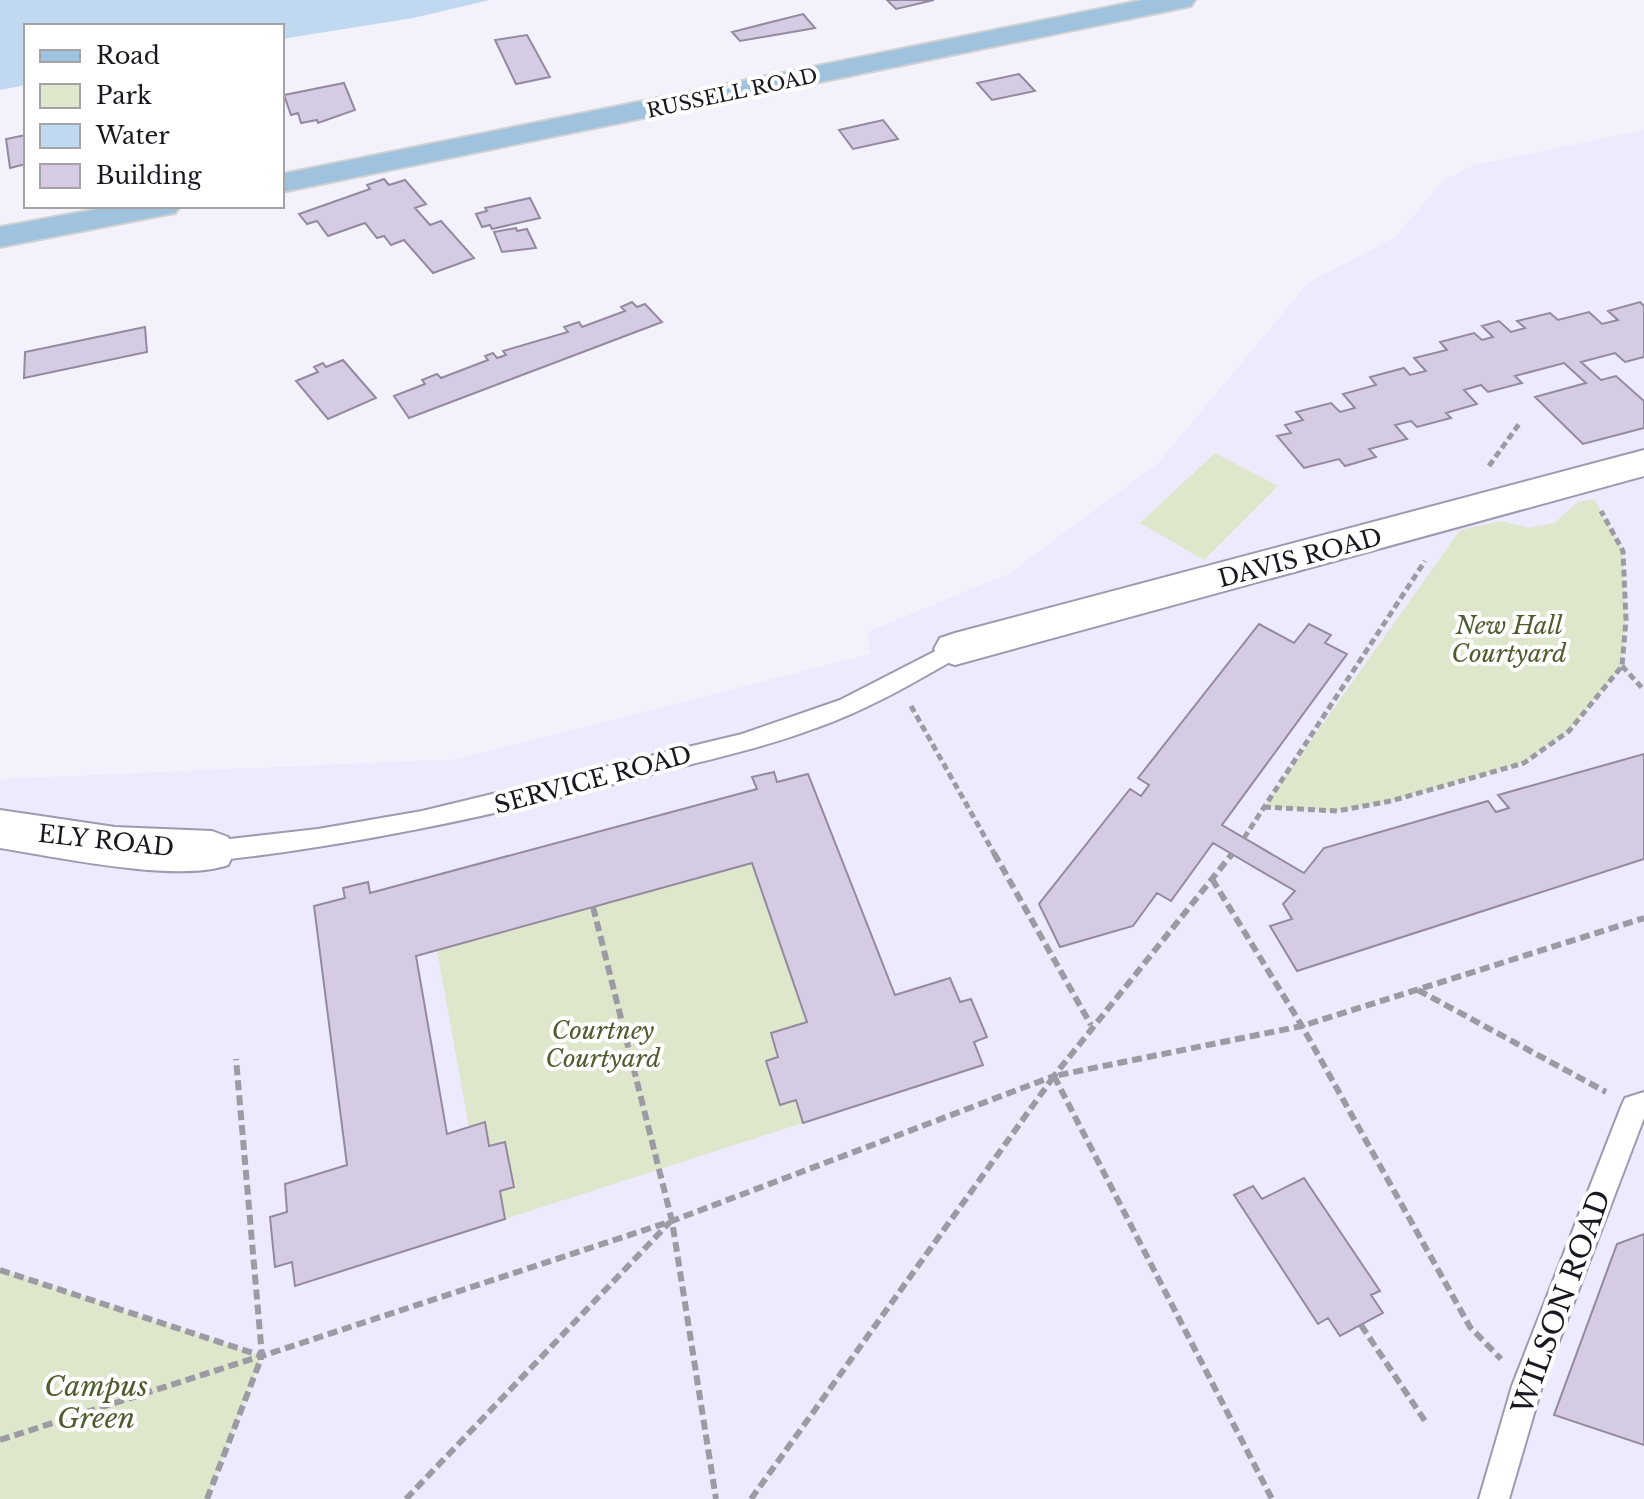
<svg xmlns="http://www.w3.org/2000/svg" width="1644" height="1499" viewBox="0 0 1644 1499" font-family="'Libre Baskerville',serif">
<style>
.built{fill:#edeafd}
.green{fill:#dee7cc}
.water{fill:#c1d9f0}
.building{fill:#d5cbe2;stroke:#948a9f;stroke-width:2}
.lines{fill:none;stroke-linecap:round;stroke-linejoin:round}
.service-casing{stroke:#9d99b0;stroke-width:4}
.minor-casing{stroke:#9d99b0;stroke-width:4}
.primary-casing{stroke:#d1d1d2;stroke-width:4}
.path-far1{stroke:#9c9ba4;stroke-width:5;stroke-dasharray:7 4;stroke-linecap:butt}
.path{stroke:#9c9ba4;stroke-width:6;stroke-dasharray:10 5;stroke-linecap:butt}
.service{fill:#fff;fill-rule:evenodd}
.minor{fill:#fff;fill-rule:evenodd}
.primary{fill:#9fc3df;fill-rule:evenodd}
.labels{text-anchor:middle;stroke-width:8;stroke-linejoin:round;paint-order:stroke}
.far-street-label{font-size:20px;fill:#191820;stroke:#fff}
.street-label{font-size:24px;fill:#191820;stroke:#fff}
.park-label{font-size:24px;font-style:italic;fill:#4f5d2e;stroke:#fff}
.near-street-label{font-size:28px;fill:#191820;stroke:#fff}
.near-park-label{font-size:28px;font-style:italic;fill:#4f5d2e;stroke:#fff}
</style>
<rect width="100%" height="100%" fill="#f3f2fc"/>
<path class="built" d="M1644 130V1499H0V779L458 759 870 654 867 632 1010 573 1159 462 1308 283 1395 237 1443 181 1474 165Z"/>
<path class="green" d="M1215 453 1278 486 1204 560 1140 523Z
M1594 499 1623 551 1626 620 1622 666 1569 731 1524 763 1391 801 1337 811 1264 807 1460 530 1501 521 1529 528 1554 523 1578 502Z
M752 863 807 1022 771 1033 778 1057 766 1062 780 1105 796 1100 803 1123 505 1219 500 1191 514 1187 505 1142 489 1146 485 1123 469 1127 437 950Z
M0 1269 262 1356 207 1499H0Z"/>
<path class="water" d="M0 0H490L413 18 282 39V26H26V85L0 90Z"/>
<path class="building" d="M887 0H934L896 9Z
M803 14 815 28 740 41 732 32Z
M527 35 550 77 516 84 495 40Z
M1019 74 1035 91 992 100 977 83Z
M344 83 355 110 318 123 317 120 301 123 298 113 291 115 284 95Z
M883 120 898 139 853 149 839 130Z
M26 135V164L10 168 6 139Z
M384 179 389 185 405 180 426 204 415 208 430 225 441 221 474 258 433 273 404 240 391 245 384 236 377 238 365 223 328 236 317 221 307 224 299 214 370 189 367 185Z
M530 198 540 218 492 229 490 225 482 227 476 214 487 211 485 208Z
M516 228 517 231 527 229 536 248 502 252 494 232Z
M632 302 637 307 645 304 662 322 409 418 394 396 425 384 422 380 437 374 441 378 488 360 485 356 493 353 497 358 506 355 503 351 568 332 564 327 579 322 582 327 625 311 621 307Z
M1640 302 1644 306V357L1625 362 1615 353 1581 362 1601 380 1616 376 1644 401V428L1583 444 1535 397 1586 383 1564 363 1515 376 1522 383 1488 392 1481 385 1464 390 1477 404 1446 413 1451 418 1417 427 1411 421 1395 425 1407 439 1369 449 1376 457 1345 466 1339 459 1304 468 1277 436 1291 433 1285 425 1303 420 1296 412 1331 403 1340 412 1355 408 1343 394 1376 385 1370 377 1404 368 1410 375 1426 371 1414 358 1447 350 1440 342 1474 333 1482 340 1493 337 1482 326 1499 321 1511 332 1525 328 1517 321 1550 313 1558 320 1589 312 1602 324 1618 320 1608 311Z
M145 327 147 352 24 378 25 352Z
M343 360 376 398 328 419 296 381 318 372 314 367 323 363 326 367Z
M1259 624 1294 643 1309 624 1331 635 1325 643 1347 654 1222 825 1304 873 1324 848 1488 801 1496 812 1509 808 1498 795 1644 754V859L1297 971 1270 926 1292 919 1283 904 1295 891 1213 843 1171 901 1157 893 1133 926 1060 947 1039 904 1130 789 1141 796 1149 785 1138 778Z
M774 772 777 782 808 774 895 995 950 978 960 1002 971 999 987 1037 974 1042 983 1065 803 1123 796 1100 780 1105 766 1061 778 1057 771 1033 807 1022 752 863 416 956 447 1134 485 1122 489 1146 505 1142 514 1187 500 1191 505 1219 295 1286 292 1262 275 1267 270 1217 287 1212 285 1184 347 1165 314 906 345 898 343 888 368 882 370 893 757 789 752 777Z
M1304 1178 1380 1291 1371 1295 1383 1313 1340 1336 1328 1318 1318 1324 1234 1195 1253 1186 1262 1199Z
M1644 1234V1445L1554 1415 1617 1244Z"/>
<g class="lines">
<g class="service-casing">
<path id="service" d="M955 641 965 649 962 655C915 682 868 710 816 728 755 751 691 763 629 780 491 816 354 846 212 861L204 858 200 851 204 844 212 841 318 829 422 811 742 734 840 700Z
M1644 1092V1118L1542 1386 1509 1499H1479L1512 1386 1621 1107 1625 1098Z"/>
</g>
<g class="minor-casing">
<path id="minor" d="M1644 450V476L955 665 940 660 934 649 940 638 955 633Z
M0 810 115 827 212 831 228 837 235 851 228 865C177 883 57 857 0 848Z"/>
</g>
<g class="primary-casing">
<path id="primary" d="M1143 0H1195L1191 6 1182 8 282 192V174Z
M114 206H180L175 213 164 215 0 247V227Z"/>
</g>
<path class="path-far1" d="M1489 466 1519 424
M1622 666 1644 690
M911 706 995 855
M1264 807 1337 811 1391 801 1524 763 1569 731 1622 666 1626 620 1623 551 1601 511
M1244 838 1425 561"/>
<path class="path" d="M994 853 1091 1025
M1212 879 1302 1026 1470 1327 1501 1359
M593 907 672 1221 716 1499
M1418 990 1606 1092
M1054 1076 1272 1499
M0 1270 262 1356 672 1221 1054 1076 1232 854
M1361 1325 1425 1421
M0 1440 261 1356
M207 1499 262 1356 236 1059
M406 1499 670 1222
M751 1499 1054 1076 1302 1026 1644 918"/>
<use href="#service" class="service"/>
<use href="#minor" class="minor"/>
<use href="#primary" class="primary"/>
</g>
<g class="labels">
<g class="far-street-label">
<text transform="translate(732 93) rotate(-12)" y="7">RUSSELL ROAD</text>
</g>
<g class="street-label">
<text transform="translate(1300 558) rotate(-15)" y="8">DAVIS ROAD</text>
<text transform="translate(593 780) rotate(-15)" y="8">SERVICE ROAD</text>
<text transform="translate(106 841) rotate(6)" y="8">ELY ROAD</text>
</g>
<g class="park-label">
<text x="1509" y="634">New Hall<tspan x="1509" dy="28">Courtyard</tspan></text>
<text x="603" y="1039">Courtney<tspan x="603" dy="28">Courtyard</tspan></text>
</g>
<g class="near-street-label">
<text transform="translate(1561 1302) rotate(-70)" y="10">WILSON ROAD</text>
</g>
<g class="near-park-label">
<text x="96" y="1396">Campus<tspan x="96" dy="32">Green</tspan></text>
</g>
</g>
<rect x="24" y="24" width="260" height="184" fill="#ffffff" stroke="#a3a3a6" stroke-width="2"/>
<rect x="40" y="50" width="40" height="12" fill="#9fc3df" stroke="#a3a3a6" stroke-width="2"/>
<text x="96" y="64" font-size="24" fill="#191820">Road</text>
<rect x="40" y="84" width="40" height="24" fill="#dee7cc" stroke="#a3a3a6" stroke-width="2"/>
<text x="96" y="104" font-size="24" fill="#191820">Park</text>
<rect x="40" y="124" width="40" height="24" fill="#c1d9f0" stroke="#a3a3a6" stroke-width="2"/>
<text x="96" y="144" font-size="24" fill="#191820">Water</text>
<rect x="40" y="164" width="40" height="24" fill="#d5cbe2" stroke="#a3a3a6" stroke-width="2"/>
<text x="96" y="184" font-size="24" fill="#191820">Building</text>
</svg>
